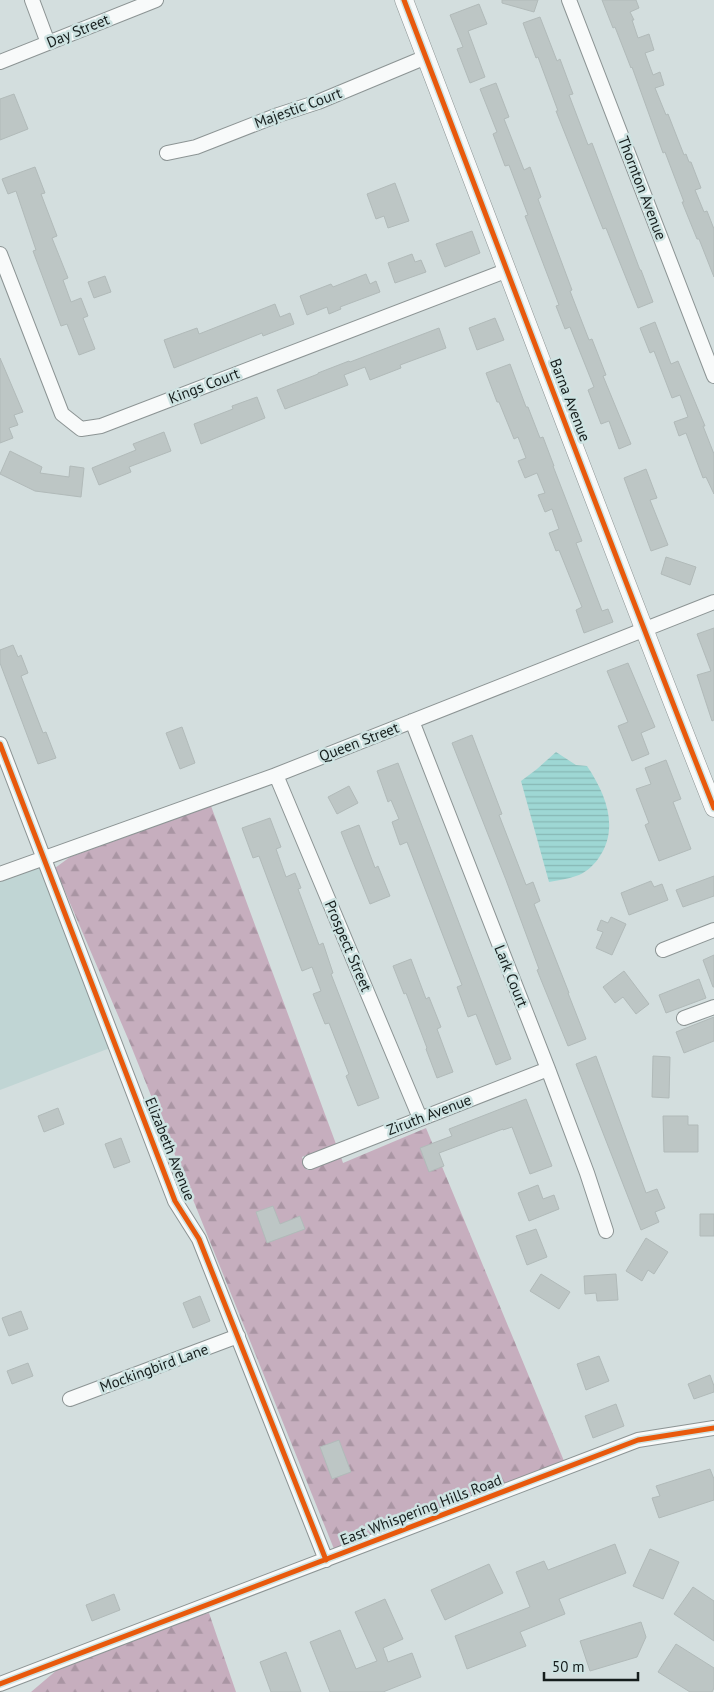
<svg xmlns="http://www.w3.org/2000/svg" width="714" height="1692" viewBox="0 0 714 1692" font-family="'PT Sans',sans-serif">
<style>
.built{fill:#c0d5d4}
.forest{fill:url(#forest-firs)}
.water{fill:url(#water-rules)}
.building{fill:#bdc6c5;stroke:#b1bab9}
.lines{fill:none;stroke-linecap:round;stroke-linejoin:round}
.minor-casing{stroke:#8c9494;stroke-width:16}
.tertiary-casing{stroke:#8c9494;stroke-width:19}
.minor{stroke:#f8fafa;stroke-width:14}
.tertiary{stroke:#f8fafa;stroke-width:18}
.cycleway-casing{stroke:#cee3e2;stroke-width:8}
.cycleway{stroke:#e8590c;stroke-width:5}
.labels{text-anchor:middle;stroke-width:5;stroke-linejoin:round;paint-order:stroke}
.street-label{font-size:15px;fill:#151d1c;stroke:#cee3e2}
</style>
<defs>
<pattern id="forest-firs" width="22" height="20" patternUnits="userSpaceOnUse" patternTransform="scale(1.25)"><rect width="22" height="20" fill="#c6aebe"/><path d="M5 1l3.5 6h-7zM16 11l3.5 6h-7z" fill="#a995a3"/></pattern>
<pattern id="water-rules" width="6" height="5" patternUnits="userSpaceOnUse" patternTransform="scale(1.25)"><rect width="6" height="5" fill="#9ed7d4"/><path d="M0 2.5h6" fill="none" stroke="#87b8b5"/></pattern>
</defs>
<rect width="100%" height="100%" fill="#d3dede"/>
<path class="built" d="M41 867 110 1048 0 1090V882Z"/>
<path class="forest" d="M211 806 336 1144 302 1157 307 1170 341 1157 343 1163 426 1128 564 1461 334 1549 129 1041 55 868 70 857Z
M209 1613 236 1692H31L58 1669 197 1616Z"/>
<path class="water" d="M556 752 576 765 587 766C606 794 620 829 598 859 593 866 584 874 576 876 568 879 558 880 549 882L521 781 537 769Z"/>
<path class="building" d="M502 0H538L534 12 502 3Z
M602 0H636L639 8 630 12 634 20H632L638 38 649 34 654 50 645 53 653 75 660 72 664 85 655 88 666 115 668 114 684 155 686 154 689 162H691L701 188 695 190 704 212 707 211 714 229V277L699 239H697L682 202H684L665 152 663 153 632 67 631 68 615 27 613 28Z
M479 4 487 24 468 31 485 77 470 83 457 49 463 47 450 15Z
M540 17 557 61 560 59 573 94 569 95 588 145 592 143 640 270H641L653 302 638 308 606 228 603 229 556 111H558L538 57 536 58 523 23Z
M496 83 509 117 504 119 524 170 530 167 541 197 538 199 572 290 570 291 589 340 592 339 606 375 603 376 631 444 619 449 609 421 601 424 588 390 594 387 570 327 565 329 556 306 559 305 525 216 528 215 509 165 505 166 493 134 497 132 480 89Z
M14 94 28 129 0 140V99Z
M35 167 45 193 41 194 57 236 52 238 68 278 63 280 71 302 81 298 88 316 83 318 95 349 79 355 67 324 61 326 33 251 36 250 16 191 8 194 2 179Z
M395 183 409 221 388 228 384 216 376 219 367 194Z
M472 231 480 253 445 267 436 244Z
M412 254 415 262 421 260 426 272 395 283 388 263Z
M366 274 370 284 376 281 380 292 340 307 341 309 329 314 327 307 307 315 300 296 331 284 333 287Z
M105 276 111 292 94 298 88 282Z
M275 304 280 317 290 313 294 324 263 336 262 333 174 368 164 340 197 328 199 334Z
M495 318 504 340 477 350 469 328Z
M655 322 671 364 678 361 705 426H703L714 454V494L706 477 703 478 686 433 679 436 674 422 688 417 680 395 672 398 654 351 650 353 640 328Z
M439 328 446 348 400 365 401 368 370 380 365 367 344 375 348 385 285 409 277 390 318 374V373L349 361 350 362Z
M0 358 23 412 14 415 18 425 9 428 13 438 0 443Z
M510 364 526 407H528L540 438 543 437 554 466H553L582 541 576 543 602 611 608 609 613 622 584 633 576 610 582 607 559 550 556 551 549 533 559 529 552 509 545 512 538 495 545 493 537 473 525 478 518 461 526 458 518 437 514 439 499 402H497L486 373Z
M257 397 265 418 201 444 194 424 233 409 232 406Z
M164 432 171 451 129 467 131 472 99 485 92 468 136 450 133 444Z
M10 451 42 467 40 473 69 477 70 466 84 468 81 497 35 491 0 474Z
M646 469 657 498 650 500 668 545 651 551 624 478Z
M666 557 696 567 690 585 661 574Z
M714 628V720L712 721 697 675 711 671 697 634Z
M13 645 18 657 21 655 28 673 21 676 43 733 46 732 56 758 38 764 0 663V650Z
M628 663 655 727 641 733 649 754 632 761 618 726 628 722 607 671Z
M182 727 195 763 180 769 166 733Z
M472 735 502 814 499 815 526 885 533 882 540 901 534 904 569 993H568L586 1039 568 1046 537 970 539 969 506 880 452 743Z
M666 760 681 799 673 802 691 849 659 861 645 825 649 823 636 789 651 784 645 768Z
M398 763 511 1059 496 1065 476 1014 468 1017 457 987 462 985 407 842 400 845 392 822 399 819 391 800 388 802 377 771Z
M349 786 358 803 337 814 328 797Z
M270 818 281 847 276 849 286 877 295 873 301 888 298 889 319 945 323 943 333 973 331 974 379 1098 358 1106 346 1076 349 1074 329 1023 325 1024 313 994 321 991 312 967 302 971 259 856 253 858 242 828Z
M359 825 375 868 378 866 390 896 370 904 341 832Z
M714 876V896L683 907 676 890Z
M651 881 654 887 662 884 668 900 629 915 621 893Z
M611 917 626 924 612 955 596 948 603 932 597 930 601 920 608 923Z
M714 955V987H713L703 960Z
M411 959 426 999 429 997 441 1027 437 1029 453 1072 437 1078 426 1049 427 1048 406 993 404 994 393 966Z
M624 971 649 1004 636 1014 623 997 615 1003 603 987Z
M699 979 706 998 666 1013 659 995Z
M714 1017V1041L684 1053 676 1032Z
M596 1056 646 1193 657 1189 665 1208 655 1212 659 1222 641 1230 576 1064Z
M653 1056 670 1057 669 1098 652 1097Z
M526 1099 552 1166 530 1174 512 1127 503 1130V1129L439 1153 444 1166 429 1172 420 1148 452 1136 449 1129Z
M58 1108 64 1124 44 1132 38 1116Z
M663 1116H688V1125H698V1152H664Z
M121 1138 130 1162 114 1168 105 1144Z
M538 1185 543 1199 554 1195 559 1209 529 1221 518 1193Z
M273 1206 280 1224 300 1216 305 1229 267 1243 256 1212Z
M700 1214H714V1236H700Z
M536 1229 547 1257 527 1265 516 1236Z
M646 1238 668 1252 654 1274 648 1270 642 1281 626 1271Z
M541 1274 570 1292 559 1309 530 1291Z
M616 1274 618 1300 597 1301 596 1293 585 1294 584 1276Z
M200 1296 210 1321 193 1328 183 1303Z
M21 1311 28 1329 9 1336 2 1318Z
M599 1356 609 1381 586 1390 577 1364Z
M28 1363 33 1376 12 1384 7 1371Z
M710 1375 714 1386V1392L694 1399 688 1384Z
M616 1404 624 1426 593 1438 585 1416Z
M339 1440 351 1472 332 1479 320 1447Z
M710 1469 714 1479V1500L659 1518 652 1498 660 1496 656 1486Z
M615 1544 626 1573 559 1599 565 1614 520 1632 526 1646 467 1669 455 1636 530 1607 516 1572 544 1561 548 1570Z
M650 1549 679 1562 663 1599 633 1586Z
M489 1564 503 1593 445 1620 431 1590Z
M693 1587 714 1601V1641L674 1614Z
M114 1594 120 1610 92 1621 86 1605Z
M385 1599 403 1639 383 1648 388 1662 412 1653 421 1677 383 1692H330L310 1642 340 1630 356 1669 377 1661 355 1612Z
M641 1622 646 1637 637 1657 590 1671 580 1641Z
M676 1644 714 1668V1688L712 1692H690L658 1672Z
M286 1652 301 1692H271L260 1662Z"/>
<g class="lines">
<g class="minor-casing">
<path id="minor" d="M32 0 48 43
M569 0 714 376
M0 62 156 0
M167 153 196 147 278 115 318 102 426 57
M0 254 62 414 81 429 101 426 508 270
M412 721 548 1069 587 1173 606 1231
M0 744 175 1201 199 1239 326 1560
M276 775 420 1118
M0 874 276 775 714 602
M663 950 714 930
M684 1018 714 1007
M310 1162 548 1069
M70 1399 238 1336
M0 1684 638 1440 714 1428"/>
</g>
<g class="tertiary-casing">
<path id="tertiary" d="M404 0C507 269 608 540 714 808"/>
</g>
<use href="#minor" class="minor"/>
<use href="#tertiary" class="tertiary"/>
<g class="cycleway-casing">
<path id="cycleway" d="M404 0C507 269 608 540 714 808
M0 744 175 1201 199 1239 326 1560
M0 1684 638 1440 714 1428"/>
</g>
<use href="#cycleway" class="cycleway"/>
</g>
<g class="labels">
<g class="street-label">
<text transform="translate(78 31) rotate(-22)" y="5">Day Street</text>
<text transform="translate(298 108) rotate(-20)" y="5">Majestic Court</text>
<text transform="translate(642 188) rotate(69)" y="5">Thornton Avenue</text>
<text transform="translate(204 386) rotate(-21)" y="5">Kings Court</text>
<text transform="translate(570 400) rotate(69)" y="5">Barna Avenue</text>
<text transform="translate(359 742) rotate(-21)" y="5">Queen Street</text>
<text transform="translate(348 946) rotate(67)" y="5">Prospect Street</text>
<text transform="translate(511 976) rotate(68)" y="5">Lark Court</text>
<text transform="translate(429 1115) rotate(-21)" y="5">Ziruth Avenue</text>
<text transform="translate(170 1149) rotate(68)" y="5">Elizabeth Avenue</text>
<text transform="translate(154 1368) rotate(-20)" y="5">Mockingbird Lane</text>
<text transform="translate(421 1510) rotate(-21)" y="5">East Whispering Hills Road</text>
</g>
</g>
<path d="M544 1672v8h94v-8" fill="none" stroke="#151d1c" stroke-width="2.5"/>
<text x="552" y="1672" font-size="15" fill="#151d1c" stroke="#cee3e2" stroke-width="4" paint-order="stroke">50 m</text>
</svg>
